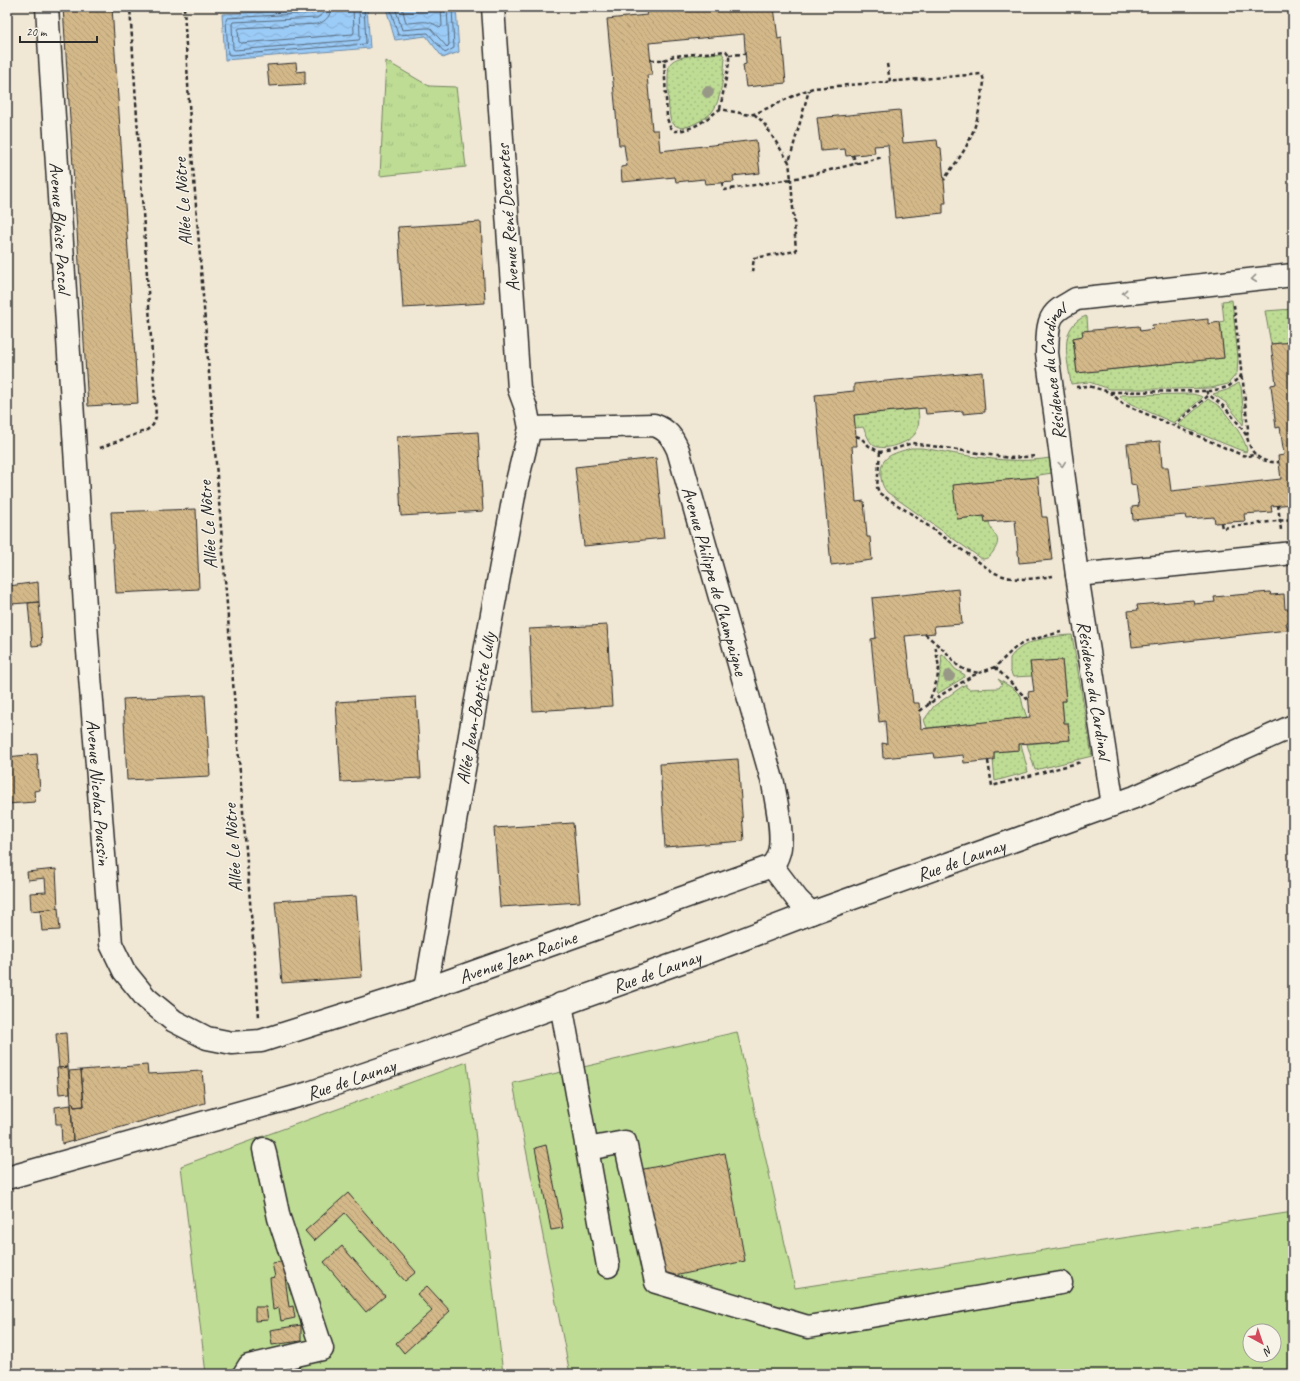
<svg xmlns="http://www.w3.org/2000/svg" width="1300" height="1381" viewBox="0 0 1300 1381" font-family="Caveat,sans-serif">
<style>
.grass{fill:url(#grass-dots);stroke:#748460}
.park{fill:url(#park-tufts);stroke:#748460}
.pitch{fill:#bedc94;stroke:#748460;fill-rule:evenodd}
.water{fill:url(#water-waves);stroke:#6e8ba5}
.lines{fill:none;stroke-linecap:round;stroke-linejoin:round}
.shore{stroke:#586b7d;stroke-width:1}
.building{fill:url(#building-back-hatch);stroke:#2b2b2b}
.minor-casing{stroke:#2b2b2b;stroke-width:25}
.path{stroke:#2b2b2b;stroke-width:2.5;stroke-dasharray:4 3;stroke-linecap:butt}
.minor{stroke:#f7f3e8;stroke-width:22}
.tree{fill:#989886}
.oneway{stroke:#918f8a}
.labels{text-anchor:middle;stroke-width:3;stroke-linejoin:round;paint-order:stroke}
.street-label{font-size:19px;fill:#2b2b2b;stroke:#f7f3e8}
</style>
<defs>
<pattern id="grass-dots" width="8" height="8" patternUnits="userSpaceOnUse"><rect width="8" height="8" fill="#bedc94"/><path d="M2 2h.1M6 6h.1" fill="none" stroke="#a3bd80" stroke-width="1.8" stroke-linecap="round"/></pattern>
<pattern id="park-tufts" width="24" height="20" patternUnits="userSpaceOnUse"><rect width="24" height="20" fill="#bedc94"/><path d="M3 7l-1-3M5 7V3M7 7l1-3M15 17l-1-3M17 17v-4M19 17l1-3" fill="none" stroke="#a3bd80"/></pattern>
<pattern id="water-waves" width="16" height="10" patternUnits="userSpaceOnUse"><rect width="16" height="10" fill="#9bcbf7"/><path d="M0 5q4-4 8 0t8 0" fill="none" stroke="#86aed4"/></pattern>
<pattern id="building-back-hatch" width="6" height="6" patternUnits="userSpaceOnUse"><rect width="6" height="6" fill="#d3b889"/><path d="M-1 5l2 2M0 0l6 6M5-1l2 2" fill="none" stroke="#b59e76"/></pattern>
</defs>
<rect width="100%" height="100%" fill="#f0e7d5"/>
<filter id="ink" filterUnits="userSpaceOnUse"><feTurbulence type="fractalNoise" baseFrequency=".025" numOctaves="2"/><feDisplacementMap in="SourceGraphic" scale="8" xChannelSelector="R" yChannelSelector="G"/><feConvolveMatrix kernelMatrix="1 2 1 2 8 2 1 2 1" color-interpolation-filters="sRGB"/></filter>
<g filter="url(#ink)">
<path class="grass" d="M722 53 725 58C724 72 721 102 712 112 704 120 692 126 682 128 678 127 673 125 671 121 668 114 667 74 669 66 670 64 671 62 673 61 680 55 711 54 722 53Z
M1232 300 1238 358 1237 373 1228 384 1211 388 1175 389H1110L1089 382 1071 384C1068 361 1057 327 1086 316L1087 317 1088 331 1083 336 1073 338 1077 373 1224 358 1220 322 1224 321 1222 301Z
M1293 309V342L1271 344 1265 311Z
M1239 383 1241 387 1244 418 1243 425 1239 419 1225 402 1213 394 1227 390Z
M1193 394 1203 397 1174 423 1129 403 1120 397 1121 395Z
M1208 399C1212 402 1217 404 1221 408 1229 417 1246 439 1247 451L1245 452 1178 425Z
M918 409C919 417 920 426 915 434 909 443 881 453 872 444 868 440 866 432 863 427L855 428 854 415Z
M911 448H922C964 455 1008 465 1050 458L1052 473 1039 475 1038 477 954 485 957 519 984 516 985 522H989C992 537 1004 536 993 552 990 556 988 559 982 559L887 492C883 487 882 484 881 478 879 455 893 454 911 448Z
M1072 635 1092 756 1035 770 1027 744 1070 740 1064 723 1062 701H1066L1062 660 1030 663 1032 676 1013 677 1010 670V658C1022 640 1051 636 1072 635Z
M941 654 944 655 955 669 965 675 963 678 937 694 936 693C938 680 943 668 941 654Z
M998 679 1014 689 1021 696 1023 706 1027 718 927 728 924 720 934 706 966 684V687L969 689 999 688 1002 684Z
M1019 744H1021L1028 772 995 781 993 760H994V752L1019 750Z"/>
<path class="park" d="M386 61 429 86 456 87 466 167 380 176Z"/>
<path class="pitch" d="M737 1032 795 1288 1293 1212V1374H570L513 1083ZM1250 1331H1274V1355H1250Z
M467 1062 503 1374H206L181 1166Z"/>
<path class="water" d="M354 7H367L370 48 225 60 222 14Z
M406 7H456L459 52 443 58 426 36 395 40 386 8Z"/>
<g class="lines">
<path class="shore" d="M320 7 319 11 315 13 227 18 226 20 228 54 230 55 365 44 366 42 364 7
M325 7 323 14 317 18 233 22 232 24 233 49 235 50 359 40 360 38 359 7
M331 7C331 16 326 21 318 24L239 28 238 30 239 42 241 43 353 34 354 32 353 7
M390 7 398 35 428 33 445 53 454 48 452 7
M395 7 402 30 425 28H430L447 47 449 45 447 7
M402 7 406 23C421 23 427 18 440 28L442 26 441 7"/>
</g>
<path class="building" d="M63 7H112L138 403 88 406Z
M681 7H774L778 39 782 38 786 83 746 87 743 65 746 64 744 34 649 43 652 75H647L652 130H658L660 151 756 140 760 173 733 176 734 182 705 184 704 179 676 182 675 177 622 182 621 167 627 166 624 145H619L607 19 647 15 646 11Z
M296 63 297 72 305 71V84L269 86 267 65Z
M900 110 903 143 937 140 938 147 941 148 946 203H943V213L895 218 888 145 874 146 875 153 846 156 845 149 821 151 817 118Z
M481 222 485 303 403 308 398 227Z
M1208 319V324L1220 322 1224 358 1077 373 1073 338 1083 336 1082 331 1139 326 1140 331 1153 329 1152 325Z
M1293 342V504L1271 506 1272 512 1244 514 1245 521 1215 523 1214 517 1186 519 1185 515 1133 520 1132 507 1139 506 1136 485 1131 484 1127 444 1160 441 1162 467H1168L1171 491 1281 479 1278 456 1284 455 1280 427 1276 428 1271 385 1276 384 1271 344Z
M982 372 985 412 963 414V411L926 414 925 408 854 415 857 446H852L856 502 864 501 867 537H870L872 560 831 565 815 395 854 391V384Z
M478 432 483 511 401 516 397 437Z
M656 458 664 538 584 546 575 467Z
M1038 477 1042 517H1047L1052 560 1019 563 1015 520 985 522 984 516 957 519 953 485Z
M196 509 199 589 116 593 111 512Z
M38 582 39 602 11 604 9 586Z
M959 589 962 624 934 626 935 633 905 636 913 703H919L921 729 1030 717 1028 692 1034 691 1030 662 1062 660 1066 701H1062L1064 723H1068L1070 740 1019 744V750L994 752V760H993L964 763 963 755 935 758 934 753 883 758 882 743 887 744 885 721 879 722 871 639 876 638 872 598Z
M1270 592 1271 595 1284 594 1285 609H1291L1292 623H1286L1288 630 1132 647 1128 611 1138 610 1137 605 1193 600 1194 604 1215 602 1214 597Z
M39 602 42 645 32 646 28 603Z
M607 625 612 706 533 711 529 629Z
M205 695 210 776 127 780 123 699Z
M416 697 421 778 341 782 336 702Z
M37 754 40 790 34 791 35 802 7 804V757Z
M738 759 744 841 665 847 660 764Z
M573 823 580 902 500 907 494 828Z
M56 869 58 908 31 911 30 893 46 892 45 878 28 880 27 872Z
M356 896 362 977 282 983 275 901Z
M58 908 60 930 42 931 40 910Z
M66 1033 68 1067 59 1068 56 1034Z
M147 1065 148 1074 202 1071 205 1103 73 1141 71 1103H73L74 1107 84 1106 81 1070Z
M68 1067 70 1093 59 1094 57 1068Z
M81 1070 84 1106 74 1107 73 1103H71L69 1071Z
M71 1105 73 1141 62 1144 61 1124H56L55 1107Z
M546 1145 563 1228 551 1230 535 1148Z
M725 1153 745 1261 660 1279 639 1170Z
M348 1193 416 1272 405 1281 345 1213 314 1241 305 1231Z
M342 1246 385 1296 366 1312 324 1262Z
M288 1261 290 1276 285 1277 289 1307 293 1306 295 1318 281 1321 279 1308 273 1310 270 1278 275 1277 272 1263Z
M427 1286 450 1311 404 1353 396 1343 432 1311 417 1294Z
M255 1307H266L268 1320 255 1321Z
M301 1325V1341L272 1345 270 1330Z"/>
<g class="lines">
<g class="minor-casing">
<g id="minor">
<path id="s1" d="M47 7 87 638 111 944 124 971 146 998 174 1021 207 1038 232 1043 261 1041 426 989 772 866"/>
<path id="s2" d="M530 428 654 425C668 430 672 437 678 450L773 783C776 802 785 838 778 855 777 859 774 863 772 866"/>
<path d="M1077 575 1293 553"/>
<path id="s3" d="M1113 805 1077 575 1047 353C1048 341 1046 322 1055 313 1060 307 1070 303 1076 299L1293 275"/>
<path d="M772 866 797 899 811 913"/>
<path id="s4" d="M426 989 475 706 515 490 530 428 526 408 519 389 493 7"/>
<path d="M561 1004 608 1266"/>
<path d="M587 1149 625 1142 656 1282 808 1327 1061 1283"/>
<path id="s5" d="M7 1178 309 1093 441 1048 709 952 811 913 1135 797 1293 726"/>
<path d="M244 1374 249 1366 322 1349 279 1218 264 1149"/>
</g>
</g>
<path class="path" d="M184 7 191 141 259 1017
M729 55 745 54
M651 60H664
M887 64 890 81
M720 109 729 63V55L726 51 674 56 664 60 667 118 670 127 675 131C694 130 705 120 720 109L750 115 757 113 802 92 813 88 981 74C986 80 983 87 982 94 979 115 974 134 963 152 957 162 950 170 944 180
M754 114 763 122 789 162 809 90
M853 155 856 164
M722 183 724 190 791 179 789 162
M752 272 754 258 796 251 791 179 806 176 883 157
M1241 376 1243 382 1248 429 1247 438
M1076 387 1088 386 1110 392 1211 391 1228 387 1241 376V369L1234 305
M1206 391C1211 398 1217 400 1223 406 1231 414 1240 425 1246 435 1249 442 1250 450 1256 455 1262 461 1271 463 1279 462
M1110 392 1123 404 1242 455 1247 456 1256 455
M1173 426 1209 395
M856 436 861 438 869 446 880 452 892 450 912 443 1010 458 1037 456
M100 448 147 430 153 425 156 417 130 7
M880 452 877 487 879 493 910 513 993 572C1013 582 1032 579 1053 576
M1278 505 1281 530
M1221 523 1222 528 1293 519
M925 634 946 652 958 666 965 670 979 673
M995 667 1028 700
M928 705 937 680 939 668 935 644
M920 711 941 695 974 675 995 667 1016 647 1027 641 1061 632
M988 761 992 786 1081 762"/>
<use href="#minor" class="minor"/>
</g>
<g class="tree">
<circle cx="708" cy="92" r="6"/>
<circle cx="949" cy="676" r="6"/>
</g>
<defs><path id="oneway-chevron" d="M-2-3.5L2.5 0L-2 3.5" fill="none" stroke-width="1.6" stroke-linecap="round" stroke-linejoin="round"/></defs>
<g class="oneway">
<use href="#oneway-chevron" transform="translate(1254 279) rotate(174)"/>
<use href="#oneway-chevron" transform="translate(1125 293) rotate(174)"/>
<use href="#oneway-chevron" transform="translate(1062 464) rotate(82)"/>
</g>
</g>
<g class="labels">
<g class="street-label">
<text transform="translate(182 202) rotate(-94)" y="7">Allée Le Nôtre</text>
<text transform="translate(507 218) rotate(-94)" y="7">Avenue René Descartes</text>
<text dy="7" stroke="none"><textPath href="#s1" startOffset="221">Avenue Blaise Pascal</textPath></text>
<text dy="7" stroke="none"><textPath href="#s3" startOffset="439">Résidence du Cardinal</textPath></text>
<text transform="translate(207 525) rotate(-94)" y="7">Allée Le Nôtre</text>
<text dy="7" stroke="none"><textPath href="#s2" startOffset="296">Avenue Philippe de Champaigne</textPath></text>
<text transform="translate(1095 690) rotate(81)" y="7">Résidence du Cardinal</text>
<text dy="7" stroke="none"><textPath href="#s4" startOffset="285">Allée Jean-Baptiste Lully</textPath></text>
<text dy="7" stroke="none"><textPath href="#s1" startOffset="787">Avenue Nicolas Poussin</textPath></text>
<text transform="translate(232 848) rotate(-94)" y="7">Allée Le Nôtre</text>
<text dy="7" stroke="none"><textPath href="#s5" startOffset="1006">Rue de Launay</textPath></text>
<text dy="7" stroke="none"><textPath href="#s1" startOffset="1402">Avenue Jean Racine</textPath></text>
<text dy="7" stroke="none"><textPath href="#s5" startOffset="682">Rue de Launay</textPath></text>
<text dy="7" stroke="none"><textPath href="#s5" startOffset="358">Rue de Launay</textPath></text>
</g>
</g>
<rect width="1300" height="1381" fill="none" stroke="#f7f3e8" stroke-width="24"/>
<rect x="12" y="12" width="1276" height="1357" fill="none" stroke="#2b2b2b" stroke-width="1.5" filter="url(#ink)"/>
<g transform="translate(1262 1343) rotate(140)"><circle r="19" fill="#f7f3e8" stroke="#a5a39c"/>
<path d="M0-3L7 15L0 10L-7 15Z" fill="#d1495b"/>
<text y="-6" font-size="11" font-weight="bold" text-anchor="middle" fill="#2b2b2b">N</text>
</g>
<path d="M20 36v6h77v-6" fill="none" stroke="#2b2b2b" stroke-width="2"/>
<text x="26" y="36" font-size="12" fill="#2b2b2b" stroke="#f7f3e8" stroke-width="3" paint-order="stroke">20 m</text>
</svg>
